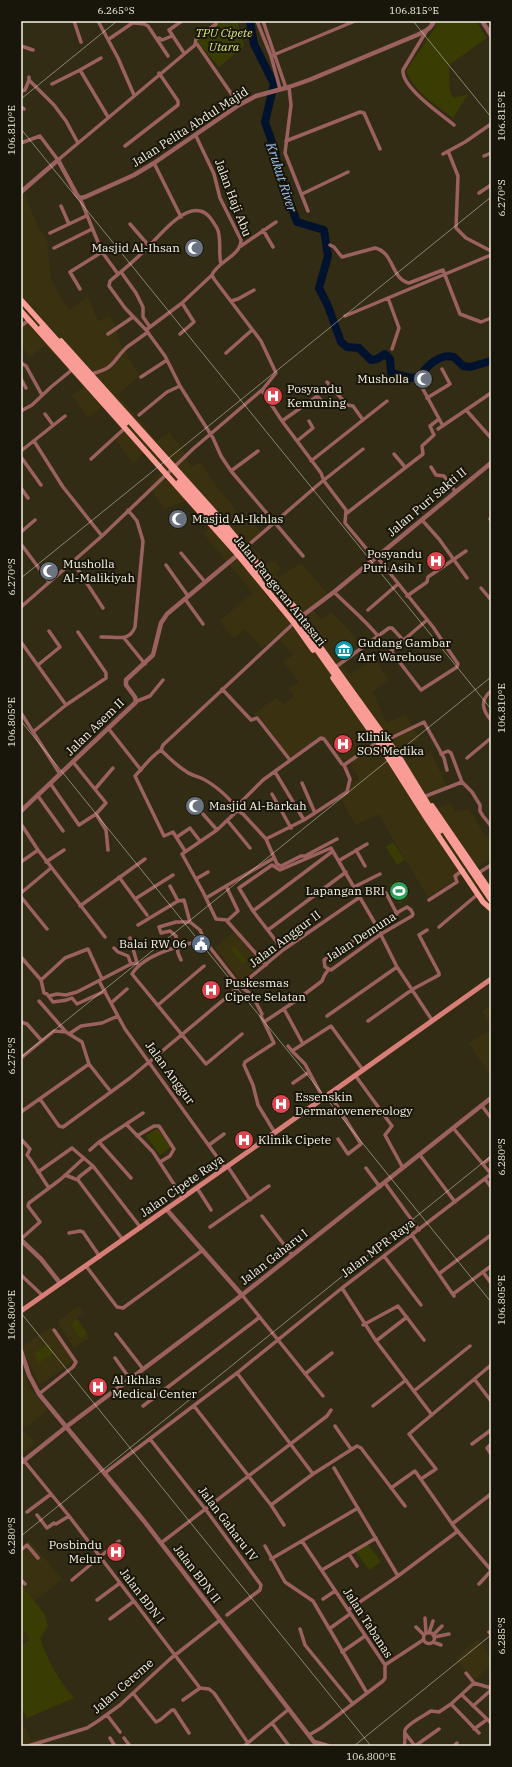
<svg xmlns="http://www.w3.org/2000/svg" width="512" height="1767" viewBox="0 0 512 1767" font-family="'IBM Plex Serif',serif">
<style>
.built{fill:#3a3111}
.green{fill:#393c03}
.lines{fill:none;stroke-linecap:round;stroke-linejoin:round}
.river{stroke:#00122e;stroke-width:8}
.minor{stroke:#9a615e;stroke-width:3.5}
.tertiary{stroke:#9a615e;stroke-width:4.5}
.secondary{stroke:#d87e79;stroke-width:5}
.primary{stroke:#f99c96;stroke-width:5.5}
.primary-bridge{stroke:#f99c96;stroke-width:5.5}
.ticks{fill:none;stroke:#f6f2e4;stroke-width:1;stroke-opacity:0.45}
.labels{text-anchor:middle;stroke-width:4;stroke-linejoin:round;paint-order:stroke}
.park-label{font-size:12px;font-style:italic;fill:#dce678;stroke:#18150a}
.street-label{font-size:12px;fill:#f6f2e4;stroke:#18150a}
.poi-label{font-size:12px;fill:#f6f2e4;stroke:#18150a;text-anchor:start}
.water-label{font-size:13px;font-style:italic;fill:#9fc7f8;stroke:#18150a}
.neatline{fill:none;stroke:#f6f2e4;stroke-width:1.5}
.ticks-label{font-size:10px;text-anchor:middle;fill:#f6f2e4}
</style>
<rect width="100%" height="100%" fill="#332c14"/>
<path class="built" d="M23 190 39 229 47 239 51 279 59 294 69 310 88 296 98 322 109 315 118 328 117 337 139 376 118 395 157 441 169 432 185 454 191 467 200 462 211 479 239 514 244 510 261 532 250 544 267 564 274 560 281 569 276 574 278 577 301 563 328 594 312 609 321 620 331 612 348 629 361 647 341 662 350 674 375 658 388 680 373 692 386 723 406 715 420 739 401 748 408 760 431 751 448 790 430 797 436 808 451 803 455 812 469 809 486 837 491 834V859L478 867 491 889V918L463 875 428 897 393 839 379 814 356 825 338 794 359 778 346 759 341 762 323 735 291 758 254 714 276 698 284 704 294 696 288 688 299 682 283 662 293 655 277 636 262 648 245 629 234 638 219 621 253 593 203 533 209 527 187 501 163 509 149 484 162 471 145 451 133 463 114 438 124 430 103 406 88 418 72 395 84 387 45 345 29 358 21 343V192Z
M235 931 263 963 241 981 215 948Z
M491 1006V1028L482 1011Z
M491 1029V1077L469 1043Z
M79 1306 84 1313 77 1317 90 1337 74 1348 57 1322Z
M52 1326 75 1360 40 1385 21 1348Z
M21 1365 29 1387 48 1410 21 1431Z
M25 1431 35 1443 21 1455V1434Z
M29 1540 62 1579 26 1608 33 1628 27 1640 21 1643V1547Z
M478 1639 488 1652 487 1653 491 1659V1666L475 1680 473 1679H472L456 1659Z
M21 1717 31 1740 41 1738 47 1746H21Z"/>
<path class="green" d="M217 21H237L244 46 219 67 197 41 218 23Z
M437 21H476L487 38 449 65 450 92 454 98 468 94 453 118C433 103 417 94 406 71L435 28Z
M393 842 405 860 397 865 386 847Z
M399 879 409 898 399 904 389 885Z
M234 946 247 961 243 964 231 949Z
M157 1128 171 1147 160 1155 146 1136Z
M77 1319 87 1334 81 1339 71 1324Z
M48 1344 54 1353 39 1363 34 1354Z
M367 1543 381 1562 369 1570 355 1551Z
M21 1585 44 1613 48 1626 40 1638C47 1660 59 1681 74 1698L27 1718 21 1706V1646L29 1640 27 1634 21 1629Z"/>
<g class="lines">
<path class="river" d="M250 21 254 44 274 84 265 122 275 151 279 173 297 222 324 230 328 256 319 288 328 306 341 342 347 347 359 348 371 360 377 359 385 354 390 359 391 373 411 378 419 377C427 366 439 353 454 357L463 366 470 367 491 361"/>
<path class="minor" d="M74 21 81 42
M98 21 118 58 134 95
M182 21 169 30 184 53
M257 21 271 56 280 89
M263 21 286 88
M134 23 144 24 148 26 168 56
M427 30 403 70C401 87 441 114 454 125
M159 38 162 40 172 36
M109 39 134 22
M195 45 197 44 239 105
M195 45 196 39 216 24
M21 46 33 50
M271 56 355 21
M80 70 101 58
M29 77V80L54 105 66 121 78 143
M52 84 80 70 108 117
M289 87 291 105 285 153 308 211
M21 91 25 90 29 80
M21 107 24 109
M286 141 360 112 364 113 380 149
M21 143 40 136 58 160 195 45
M125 146 178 105V101L159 73
M448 151 458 176 456 228 466 238 491 251
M443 154 465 142 491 124
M484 156 491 153
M154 163 181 217
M479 193 491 185
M302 194 348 172
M80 198 102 252 118 274
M61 206 69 224
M130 224 149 246
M263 230 273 247
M50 233 86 216
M330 245 334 247 342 257 375 248C394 252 391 279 409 283L443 270 460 314 481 322 491 318
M241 246 276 222
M54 248 92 229
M221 264C218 253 222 238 217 228 213 222 208 212 200 211 182 207 160 235 149 246 137 259 123 270 110 281L109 286 125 308 146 330 165 356 180 386 213 438 221 456 231 471 303 556
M121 272 136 293 143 307V317L150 327
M80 289 70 272 102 252
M388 298 399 328 392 349
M231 301 238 299 254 290
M345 316 491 255
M21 326 29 320
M146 330 182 303 212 275
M108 334 133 317
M180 334 194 322 182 303
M226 353 252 330
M21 363 26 366 42 395
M91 374C116 368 111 362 127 347 134 342 141 337 148 332
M141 377 167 360
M21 379 26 388
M418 380 443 426
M327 382 347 405 353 406 363 420
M263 389V392L282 421 321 473 324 481 346 510 345 523 375 559
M427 398 450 384 442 369
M21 411 32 405 51 387 73 369
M467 411 491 438
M45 414 53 425
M139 415 167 392 180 386
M282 421 316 397H318L322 401
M438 429 491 393
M34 441 63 487 102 536
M297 441 313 428 309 421
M21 451 65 416
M394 454 405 467
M21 457 41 485
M91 459 125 428
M311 461 387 401
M431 467 436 475 444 476 455 491
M231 471 258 451
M21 488 28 498
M347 513 423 454 422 446 434 435 430 426 439 419
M490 519 491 518
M422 520 439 539 467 578
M21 532 35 520
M21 544 49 582
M245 548 319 484 363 449
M181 553 205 582
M377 557 433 627 458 664 457 667 421 690 391 651 427 620
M73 562 103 608
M166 565 188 596
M481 588 491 600
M334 592C349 607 365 620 378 636
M407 596 427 582 428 577 466 551
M185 599 203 624
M21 607 102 536 193 449 263 389 276 373 261 341 214 279 212 275C218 261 241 256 241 240L220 198 214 174 196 136
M368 610 398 584
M101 637C115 636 129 643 135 627L143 541 137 521 128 510
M124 638 145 664
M21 642 66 705
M38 665 60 647 49 631
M337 666 389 628H392L403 640
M222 689 251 720 257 718 290 760
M491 691C480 700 482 710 491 720
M137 701 150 696 163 680
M21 713 60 774
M108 728 141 770
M33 732 66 705 106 678V673L78 632
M389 739 424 722 444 758 447 770
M161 750C169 758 177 766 187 772 191 775 196 776 201 778 214 784 230 798 238 810L217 830 182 854 203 892 216 919 227 920
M161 750 163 745 295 622
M161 750C150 757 144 767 135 776L164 836 173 832 185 851
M441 754 448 751 451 753 462 782 472 792 480 805V811L483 816 491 826
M467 758 491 738
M275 772 304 820
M50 783 79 825 96 814 106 803 73 762
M302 783 315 813
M95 789 113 768
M272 794 291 828
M38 796 63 831
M426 796 462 782
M236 807 263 780 321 738 324 739 342 764 344 765 379 741
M238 811 243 814 266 839
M96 814 106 830 108 850
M203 814 217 830
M227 820 250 848
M21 824 38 850 105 937
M177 837 190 828 200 841
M337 839 305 856H301L281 866 277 864 266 839 304 820 347 792 350 779 344 765
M356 850 365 866
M340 860 367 844
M21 862 38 850
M46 862 64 850
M480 872 491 865
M119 877 147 915
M196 879 208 872
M170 886 178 901
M354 887 380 874
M21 893 51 868
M386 893 397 914
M21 897 47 929
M206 898 226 886
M135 899 173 875
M429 900 457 882 455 876 463 870
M80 906 145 859
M407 907 411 910 413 914 412 916 381 934 331 970 325 967 324 960 376 925Z
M253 911 333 851
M138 925 178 901 184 900 190 922 200 930 205 941 240 986 252 995 262 1014 261 1016 274 1043 245 1062 244 1065 253 1085 258 1105 275 1133
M439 927 478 894
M268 930 346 872
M130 938 137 963
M204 940C182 945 144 954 132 974L206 1064 242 1034
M114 948 118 952 128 956 131 964
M283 950 253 911 239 888 272 865 280 870 331 848 376 925 397 967 432 1020
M21 957 41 980 44 993 47 994 53 1002C60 1000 64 1002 72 998L77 1004 105 991
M181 960 178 953 176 936 170 931 161 933 159 927 176 922H190
M266 965 227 921 238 911 226 886 274 858
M41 980 65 958 88 949 102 979
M99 981 125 1029 225 1168
M49 996 57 994 66 995 77 992 131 964 137 963 139 966
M39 1001 66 1032
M111 1003 127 989
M158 1005 204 966
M284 1009 303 1044
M327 1016 397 967
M368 1021 413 989 439 975V973L419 935 427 930
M21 1022 27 1024 42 1041
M264 1022 294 1002 322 981 324 976 328 970
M69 1034 81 1026 102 1023 118 1016
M288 1046 292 1051
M21 1058 54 1031 66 1032 82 1042 89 1064 111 1092
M355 1075 392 1126 385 1135 403 1168
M293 1083 309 1072
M329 1093 361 1144 348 1154 338 1139
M323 1098 305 1064 292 1051 331 1026 363 1070
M40 1099 59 1126 63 1127 130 1078 283 950 360 897
M482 1106 491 1118
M21 1112 89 1064
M126 1124 153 1152 183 1198
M454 1129 491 1174
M137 1136 154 1126H159L174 1149 170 1156 160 1162
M21 1139 30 1149 27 1155C35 1165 41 1177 49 1188
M99 1142 131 1178
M209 1145 224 1134
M90 1150 99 1142 143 1113
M420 1155 455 1202
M483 1164 491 1157
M93 1166 79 1177 78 1180 123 1240
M228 1167 250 1200
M366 1168 380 1187
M38 1172 72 1148 93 1166 141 1228
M65 1175 78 1180
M485 1179 491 1187
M385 1183 419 1230
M197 1188 211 1210
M262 1216 292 1255
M210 1227 269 1186
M69 1233 80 1231 83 1232 100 1257
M412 1235 454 1296
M21 1239 40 1222 28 1206 29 1203 61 1179 84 1158
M384 1256 421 1305
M86 1266 117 1307 123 1308 203 1250
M483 1272 491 1283
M440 1273 491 1235
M21 1275 42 1295
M342 1288 376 1341 432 1415
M453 1294 491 1266
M242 1295 323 1396
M363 1325 398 1306 424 1340
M116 1334 143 1369
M376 1341 407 1317
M115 1358 130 1379
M237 1373 313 1474
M305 1374 332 1353
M475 1380 491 1401
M414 1391 470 1346
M39 1394 73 1367 76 1362 54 1330
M143 1406 260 1317
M194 1406 271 1505 284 1525
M373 1406 406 1380
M335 1426 351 1449
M150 1439 206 1510 261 1585 260 1590 227 1615
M472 1444 491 1430
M491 1444 487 1448 491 1454
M21 1457 69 1516 200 1688 209 1689 214 1693 248 1743
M334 1468 398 1576
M106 1472 237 1373 342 1288 491 1174
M421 1479 436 1469 409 1434 491 1365
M391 1488 415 1471 455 1528 491 1570
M271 1505 313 1474 357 1446 361 1448 405 1506
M27 1512 51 1494
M37 1515 47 1528 54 1523 56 1524 69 1516
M452 1524 491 1494
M302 1541 385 1665V1678L383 1681 321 1728 309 1735
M161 1543 327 1416 331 1410
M265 1546 285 1582 313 1601 367 1693
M21 1550 27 1545 38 1558
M349 1554 357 1566
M271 1559 358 1508
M322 1570 376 1538
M491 1579V1580
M21 1580 25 1584
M72 1580 119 1541
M479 1584 491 1571
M323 1599 335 1591
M97 1600 120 1583
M348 1610 398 1576 458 1531
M425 1618 426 1633
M110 1619 134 1601
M416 1627 424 1635
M300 1629 305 1645 353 1704
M329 1629 350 1614
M489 1632 491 1634
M423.5 1638a5.5 5.5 0 1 1 11 0a5.5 5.5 0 1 1-11 0Z
M429 1633 433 1621
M433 1635 442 1626
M434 1637 449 1634
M433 1642 441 1645
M342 1652 365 1636
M385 1665 423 1640
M466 1673 474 1683
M474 1683 491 1688
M133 1693 156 1722 160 1720 172 1710H174L189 1733
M462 1695 491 1723
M183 1700 200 1688
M451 1704 479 1733
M473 1706 491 1690
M107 1715 120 1732
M272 1723 289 1746
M474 1729 485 1721
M405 1733 415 1746
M110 1738 115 1746
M124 1738 130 1746
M28 1746 87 1728 98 1721 120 1705 170 1659 220 1620
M244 1746 289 1709
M404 1746C406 1741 404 1735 405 1730 407 1724 425 1715 431 1711L439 1712 451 1704 474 1683
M415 1746 439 1729
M454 1746 457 1743"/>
<path class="tertiary" d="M482 21 491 35
M21 192 58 160 77 195 80 198 85 197 134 175 154 163 239 105 256 96 289 87 309 80 417 35C424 32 431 29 434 21
M302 616 334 592 491 463
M21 811 136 702 135 697 126 685V680L153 655 161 623 167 614 240 553
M167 1210 242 1295
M21 1240 41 1259 60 1283
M21 1351 29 1375 39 1394 144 1521 314 1742 328 1746
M21 1463 66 1427 242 1295 491 1098"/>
<path class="secondary" d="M21 1311 225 1168 491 979"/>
<path class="primary" d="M21 311 238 555 294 623 313 650
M61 341 211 508 302 616 318 639
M333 678 378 742 427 819 483 902 491 909
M432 806 491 892"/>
<path class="primary-bridge" d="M21 300 217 519 306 627 398 755 440 824 491 900
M41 328 126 423
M179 482 261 577
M302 629 394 759 440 831"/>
</g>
<path class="ticks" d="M413 21 491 117M21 99 117 21M21 129 491 709M21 578 491 197M21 721 491 1302M21 1057 491 677M21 1313 371 1746M21 1536 491 1156M354 1746 491 1635"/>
<defs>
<g id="mosque-disc" transform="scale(1)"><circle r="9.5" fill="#6b7280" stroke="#18150a"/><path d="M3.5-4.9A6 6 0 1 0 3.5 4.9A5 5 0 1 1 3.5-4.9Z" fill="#fff"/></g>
<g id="hospital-disc" transform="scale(1)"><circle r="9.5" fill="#e0444e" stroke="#18150a"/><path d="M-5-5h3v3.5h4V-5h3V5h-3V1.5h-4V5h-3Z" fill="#fff"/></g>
<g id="museum-disc" transform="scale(1)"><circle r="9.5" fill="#0f9aa8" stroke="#18150a"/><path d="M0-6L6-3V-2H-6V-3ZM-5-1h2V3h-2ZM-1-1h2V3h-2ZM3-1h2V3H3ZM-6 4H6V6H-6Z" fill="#fff"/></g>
<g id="stadium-disc" transform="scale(1)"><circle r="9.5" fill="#2e9e5b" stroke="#18150a"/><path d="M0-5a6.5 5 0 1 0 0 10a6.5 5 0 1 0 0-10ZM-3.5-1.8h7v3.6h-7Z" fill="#fff"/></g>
<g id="civic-disc" transform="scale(1)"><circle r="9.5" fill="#5c6f8a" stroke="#18150a"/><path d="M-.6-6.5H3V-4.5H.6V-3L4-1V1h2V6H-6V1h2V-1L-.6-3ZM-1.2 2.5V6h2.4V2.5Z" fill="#fff"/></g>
</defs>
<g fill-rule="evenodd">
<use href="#mosque-disc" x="194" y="248"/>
<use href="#mosque-disc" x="423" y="379"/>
<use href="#hospital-disc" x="273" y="396"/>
<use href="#mosque-disc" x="178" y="519"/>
<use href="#hospital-disc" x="436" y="561"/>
<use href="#mosque-disc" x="49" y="571"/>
<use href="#museum-disc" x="344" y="650"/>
<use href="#hospital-disc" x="343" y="744"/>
<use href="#mosque-disc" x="195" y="806"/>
<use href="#stadium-disc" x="399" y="891"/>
<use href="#civic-disc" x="201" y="944"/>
<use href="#hospital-disc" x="211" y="990"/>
<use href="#hospital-disc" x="281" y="1104"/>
<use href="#hospital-disc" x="244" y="1140"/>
<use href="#hospital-disc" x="98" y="1387"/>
<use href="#hospital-disc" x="116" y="1552"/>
</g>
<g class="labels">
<g class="park-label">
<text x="224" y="37">TPU Cipete<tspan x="224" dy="14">Utara</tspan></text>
</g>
<g class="street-label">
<text transform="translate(190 127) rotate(-33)" y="4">Jalan Pelita Abdul Majid</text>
<text transform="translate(233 198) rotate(69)" y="4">Jalan Haji Abu</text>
<text transform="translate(427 502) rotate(-40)" y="4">Jalan Puri Sakti II</text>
<text transform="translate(280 591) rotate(51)" y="4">Jalan Pangeran Antasari</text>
<text transform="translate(95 727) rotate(-44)" y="4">Jalan Asem II</text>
<text transform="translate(361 937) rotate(-33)" y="4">Jalan Demuna</text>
<text transform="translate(285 939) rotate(-37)" y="4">Jalan Anggur II</text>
<text transform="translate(170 1073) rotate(54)" y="4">Jalan Anggur</text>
<text transform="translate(182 1186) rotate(-35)" y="4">Jalan Cipete Raya</text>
<text transform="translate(378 1248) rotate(-37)" y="4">Jalan MPR Raya</text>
<text transform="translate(274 1257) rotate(-38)" y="4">Jalan Gaharu I</text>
<text transform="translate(228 1524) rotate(53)" y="4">Jalan Gaharu IV</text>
<text transform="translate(197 1574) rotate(53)" y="4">Jalan BDN II</text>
<text transform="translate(142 1596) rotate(53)" y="4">Jalan BDN I</text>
<text transform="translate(368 1623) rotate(57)" y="4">Jalan Tabanas</text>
<text transform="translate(123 1686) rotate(-41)" y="4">Jalan Cereme</text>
</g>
<g class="poi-label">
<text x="180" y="252" text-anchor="end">Masjid Al-Ihsan</text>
<text x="409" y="383" text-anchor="end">Musholla</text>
<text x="287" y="393">Posyandu<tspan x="287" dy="14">Kemuning</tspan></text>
<text x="192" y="523">Masjid Al-Ikhlas</text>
<text x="422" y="558" text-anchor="end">Posyandu<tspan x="422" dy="14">Puri Asih I</tspan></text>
<text x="63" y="568">Musholla<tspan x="63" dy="14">Al-Malikiyah</tspan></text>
<text x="358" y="647">Gudang Gambar<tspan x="358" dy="14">Art Warehouse</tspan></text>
<text x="357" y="741">Klinik<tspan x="357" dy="14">SOS Medika</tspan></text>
<text x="209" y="810">Masjid Al-Barkah</text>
<text x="385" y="895" text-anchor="end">Lapangan BRI</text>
<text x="187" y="948" text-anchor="end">Balai RW 06</text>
<text x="225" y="987">Puskesmas<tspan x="225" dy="14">Cipete Selatan</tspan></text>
<text x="295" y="1101">Essenskin<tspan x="295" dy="14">Dermatovenereology</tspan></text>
<text x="258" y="1144">Klinik Cipete</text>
<text x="112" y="1384">Al Ikhlas<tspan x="112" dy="14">Medical Center</tspan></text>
<text x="102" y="1549" text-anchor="end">Posbindu<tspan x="102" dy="14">Melur</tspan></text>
</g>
<g class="water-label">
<text transform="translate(282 177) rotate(72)" y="5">Krukut River</text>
</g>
</g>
<rect width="512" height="1767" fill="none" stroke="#18150a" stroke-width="44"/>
<rect x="22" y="22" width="468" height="1723" class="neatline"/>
<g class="ticks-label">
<text x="116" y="14">6.265°S</text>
<text x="414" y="14">106.815°E</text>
<text transform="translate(501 116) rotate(-90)" y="4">106.815°E</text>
<text transform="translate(11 130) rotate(-90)" y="4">106.810°E</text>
<text transform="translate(501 198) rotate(-90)" y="4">6.270°S</text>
<text transform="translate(11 577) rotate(-90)" y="4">6.270°S</text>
<text transform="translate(501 708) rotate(-90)" y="4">106.810°E</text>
<text transform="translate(11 722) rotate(-90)" y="4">106.805°E</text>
<text transform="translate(11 1056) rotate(-90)" y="4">6.275°S</text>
<text transform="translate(501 1157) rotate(-90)" y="4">6.280°S</text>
<text transform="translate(501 1300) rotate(-90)" y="4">106.805°E</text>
<text transform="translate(11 1315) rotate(-90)" y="4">106.800°E</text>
<text transform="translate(11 1536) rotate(-90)" y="4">6.280°S</text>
<text transform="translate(501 1636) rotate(-90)" y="4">6.285°S</text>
<text x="371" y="1760">106.800°E</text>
</g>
</svg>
